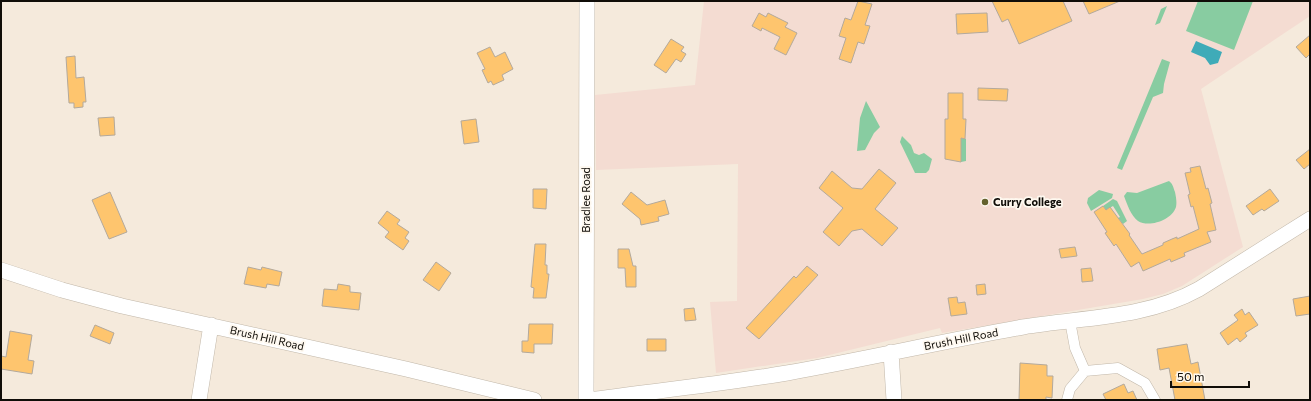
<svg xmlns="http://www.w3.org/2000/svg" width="1311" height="401" viewBox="0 0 1311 401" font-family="Commissioner,sans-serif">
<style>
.education{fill:#f4dcd2}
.green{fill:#88cca1}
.water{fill:#3fabb8}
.building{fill:#fec56e;stroke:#b3a99c}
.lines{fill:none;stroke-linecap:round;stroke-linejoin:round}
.street-casing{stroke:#c1b7a9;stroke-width:11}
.secondary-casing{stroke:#c1b7a9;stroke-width:16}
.street{stroke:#fff;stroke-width:10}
.secondary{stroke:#fff;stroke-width:15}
.poi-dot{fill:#63612d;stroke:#fef8ef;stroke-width:1.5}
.labels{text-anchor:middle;stroke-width:3.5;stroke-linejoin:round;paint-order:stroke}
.street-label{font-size:11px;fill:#100d08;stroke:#fef8ef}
.poi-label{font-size:11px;font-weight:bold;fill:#100d08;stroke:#fef8ef;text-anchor:start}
</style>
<rect width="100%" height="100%" fill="#f5eadc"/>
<path class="education" d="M704 1H1310V16L1201 89 1243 247 1182 286 1163 294 1143 299 942 333 940 328 817 358 716 373 710 302 737 301 738 164 596 170 595 95 695 85Z"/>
<path class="green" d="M1198 1H1253L1234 50 1186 31Z
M1167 6 1160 23 1155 25 1161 9Z
M1162 59 1170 62 1164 84 1163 93 1153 97 1122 170 1117 168Z
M866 101 880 127 874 133 865 150 857 151 860 118Z
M902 136 911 145 914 153 919 155 924 153 932 159 929 170 926 173H915L900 142Z
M961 138 966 139V161L961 162Z
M1169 181C1173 184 1173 187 1175 192 1176 197 1177 202 1176 207 1172 220 1149 228 1138 221 1131 216 1127 204 1124 196L1127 192 1137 193Z
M1099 190 1113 194 1112 198 1091 211 1087 203 1088 198Z
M1113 199 1117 201 1127 221 1123 224 1118 218 1120 217 1113 206 1106 210 1103 206Z"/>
<path class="water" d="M1196 41 1222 52 1218 63 1210 65 1205 58 1191 52Z"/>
<path class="building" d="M858 1 872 4 865 25 870 26 864 44 858 42 851 63 839 59 846 38 839 36 845 18 851 20Z
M992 1H1063L1072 21 1019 44 1008 19 1002 22Z
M1083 1H1120L1089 14Z
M759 13 766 17 768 13 788 23 785 27 797 33 786 55 774 49 780 37 762 28 761 31 752 26Z
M987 13 988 32 957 34 956 14Z
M1310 35V54L1306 58 1296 47Z
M671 39 684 47 681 51 686 54 681 62 676 59 666 73 654 65Z
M490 47 495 57 505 52 513 69 502 75 504 80 493 85 491 81 488 83 482 70 485 69 477 53Z
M75 56 76 78 84 77 86 102H83V107L74 108V103H69L66 57Z
M978 88 1008 89 1007 101 978 100Z
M948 93H963V119H966L965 139 961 138V162L945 159V119H948Z
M114 117 115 135 100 136 98 118Z
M476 119 479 142 464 144 461 121Z
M1310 149V164L1304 169 1296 160Z
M1200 166 1206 189 1208 188 1212 203 1210 204 1216 230 1207 232 1211 242 1184 253 1185 256 1171 262 1170 259 1143 271 1139 262 1131 267 1116 244 1114 246 1105 233 1107 232 1094 212 1103 206 1106 210 1110 207 1130 234 1129 235 1142 254 1163 245V243L1172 239 1177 237V239L1199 229 1193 206 1191 207 1188 195 1190 194 1185 173 1191 172 1190 168Z
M879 169 896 183 875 209 898 228 882 246 862 229 852 231 839 246 823 232 843 208 819 188 832 171 852 188 862 189Z
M533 189H547L546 209 533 208Z
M1270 189 1279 201 1264 211 1262 209 1253 215 1246 206Z
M110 192 127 232 109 239 92 200Z
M631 192 647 205 665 200 669 214 658 217 659 221 641 225 640 219 622 204Z
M387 211 400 220 397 224 409 232 405 238 409 241 403 250 385 237 389 232 378 223Z
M535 244H546L545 265H547V274H549L546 298H533L534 288 531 287Z
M1075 247 1077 256 1061 258 1059 249Z
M618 249H629L633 266H636V287H626L625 268H618Z
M436 262 451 273 439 291 423 280Z
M807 266 818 275 759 339 746 328 794 276 796 278Z
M248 267 261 270 262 267 282 272 279 286 267 284 266 288 244 284Z
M1091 268 1093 281 1082 282 1081 269Z
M338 284 350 286V292L361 293 359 310 322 306 324 289 337 290Z
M985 284 986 294 977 295 976 285Z
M1310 296V314L1296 316 1293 299Z
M957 297 958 303 965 302 967 314 951 316 948 298Z
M694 308 696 320 685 321 684 309Z
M1242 309 1245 315 1249 312 1258 325 1245 333 1247 336 1240 342 1237 338 1228 345 1220 333 1238 320 1234 315Z
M529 324H553L552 344H534V353L522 352V341H528Z
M95 325 114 333 110 344 90 336Z
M10 331 32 335 28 360 34 361 32 374 1 369V356L6 357Z
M647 339H666V351H647Z
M1187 344 1191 364 1198 362 1205 400H1175L1169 368 1160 370 1157 349Z
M1020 363 1047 365V376H1053L1052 398 1046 397V400H1019Z
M1124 384 1128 393 1133 391 1137 400H1106L1103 394Z"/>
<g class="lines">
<g class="street-casing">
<path id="street" d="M1070 321 1075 348 1085 371
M1067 400 1070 389 1085 371 1118 368 1145 383 1155 400"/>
</g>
<g class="secondary-casing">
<path id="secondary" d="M1 270 62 290 122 306 406 369 534 400
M891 352 894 400
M199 400 211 325
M586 400 587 1
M589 400C655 391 722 384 787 373 866 359 944 341 1023 327 1083 317 1145 319 1199 289L1310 219"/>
</g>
<use href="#street" class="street"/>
<use href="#secondary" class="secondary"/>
</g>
<circle class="poi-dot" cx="985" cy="202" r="4"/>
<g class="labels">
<g class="street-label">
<text transform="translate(586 200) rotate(-90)" y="4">Bradlee Road</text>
<text transform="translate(267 338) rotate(13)" y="4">Brush Hill Road</text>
<text transform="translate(961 339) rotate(-11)" y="4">Brush Hill Road</text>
</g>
<g class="poi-label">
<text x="993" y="206">Curry College</text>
</g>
</g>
<rect width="1311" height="401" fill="none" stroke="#100d08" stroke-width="4"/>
<path d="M1171 381v6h78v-6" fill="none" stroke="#100d08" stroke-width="2"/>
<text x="1177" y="381" font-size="12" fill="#100d08" stroke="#fef8ef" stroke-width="3" paint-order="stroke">50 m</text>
</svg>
